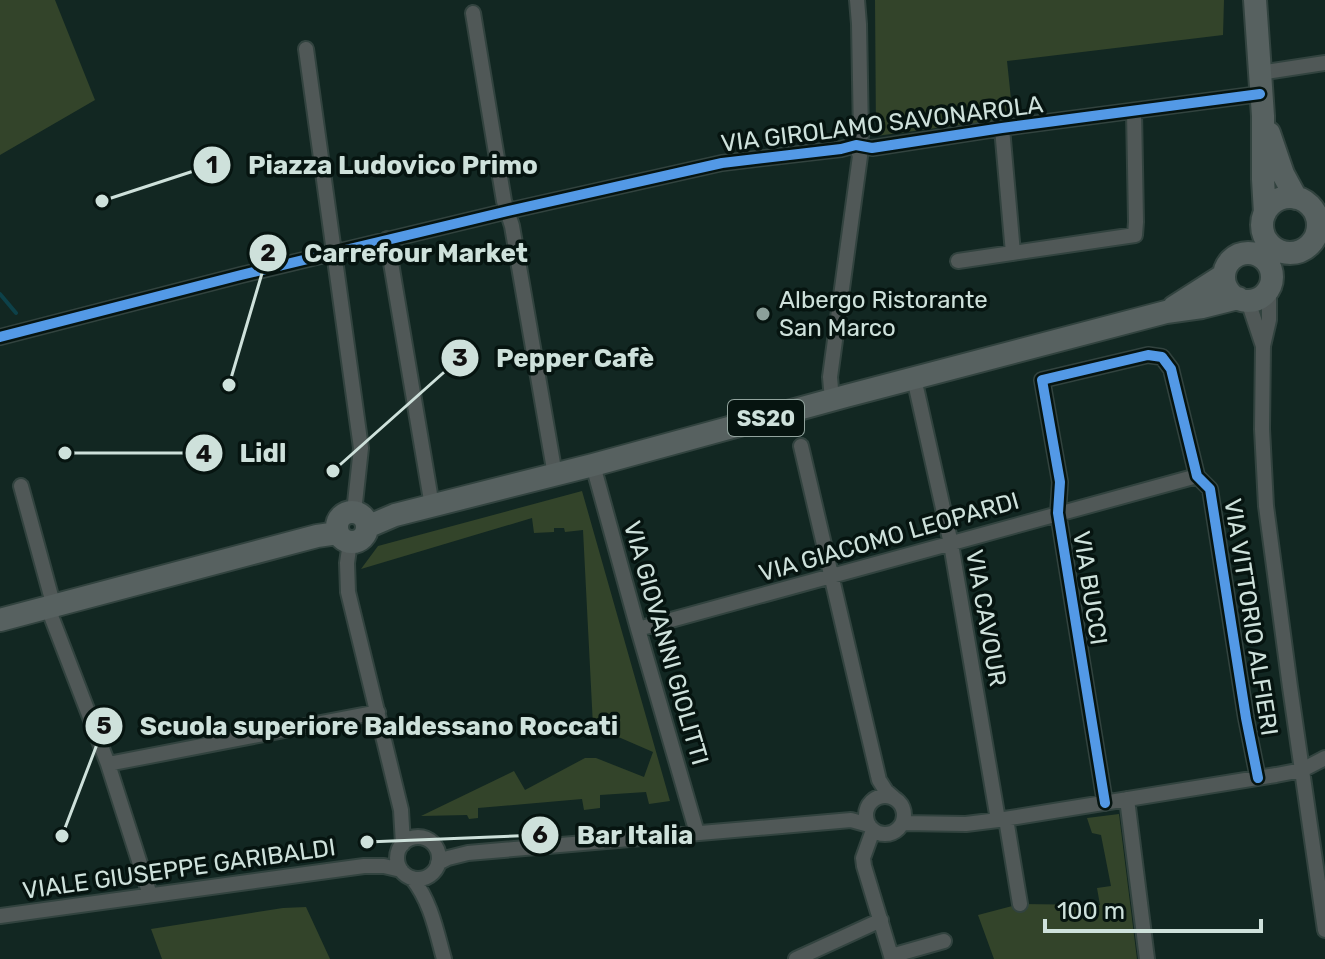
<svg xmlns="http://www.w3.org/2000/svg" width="1325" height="959" viewBox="0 0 1325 959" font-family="Rubik,sans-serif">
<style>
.green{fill:#33442a}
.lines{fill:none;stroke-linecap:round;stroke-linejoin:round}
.stream{stroke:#0d4149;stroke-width:4}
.street-casing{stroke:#32433f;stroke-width:18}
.primary-casing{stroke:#32433f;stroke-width:26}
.street{stroke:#505857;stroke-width:14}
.primary{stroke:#576160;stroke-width:22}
.cycleway-casing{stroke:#061410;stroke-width:15}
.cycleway{stroke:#5399e6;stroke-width:10}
.poi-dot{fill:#8ca09a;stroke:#061410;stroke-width:3}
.labels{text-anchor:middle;stroke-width:7;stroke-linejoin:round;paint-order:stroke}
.shield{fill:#061410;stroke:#92a49e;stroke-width:2}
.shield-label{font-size:22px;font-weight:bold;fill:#cee1db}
.street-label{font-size:24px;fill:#cee1db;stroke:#061410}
.poi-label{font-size:24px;fill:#cee1db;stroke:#061410;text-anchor:start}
.leader{fill:none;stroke:#cee1db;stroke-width:3}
.callout-dot{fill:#cee1db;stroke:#061410;stroke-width:3}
.mark-label{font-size:24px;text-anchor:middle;font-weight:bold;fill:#111}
.callout-label{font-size:26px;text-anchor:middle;font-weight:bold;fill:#cee1db;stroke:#061410;stroke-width:7;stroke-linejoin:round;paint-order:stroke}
</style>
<rect width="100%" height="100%" fill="#122722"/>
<path class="green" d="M0 0H55L95 100 0 155Z
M875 0H1224L1223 35 1007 61 1013 118 876 136Z
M582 491 670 801 649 804 646 792 600 795V808L584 810 582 799 478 808V818L469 819 467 815 421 816 514 771 525 790 585 758H596L644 777 653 752 593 726 583 530 565 532 564 528H554V532L534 533 532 518 361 569 378 546Z
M1119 814 1137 959H994L978 915 1020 904 1100 905 1097 888 1111 886 1101 835 1092 833 1087 818Z
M306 907 330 959H162L151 929 283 908Z"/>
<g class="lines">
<path class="stream" d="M0 294 16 313"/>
<g class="street-casing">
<path id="street" d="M473 13 504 201 512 226 555 475
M306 49 361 448 354 512
M1259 73 1325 63
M1002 128 1013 253
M387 239 432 506
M958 261 1135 235 1136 222 1134 111
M1269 289V320L1263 346 1262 429 1266 506 1290 687 1325 930
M1248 301 1263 346
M0 337 241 275 508 211 722 163 841 149 856 145 872 148 1002 128 1260 94
M914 378 951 544 998 820
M832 400 830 377 860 156 856 145 861 136 859 24 857 0
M801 446 879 780 886 791 894 798
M593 465 638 629 697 833
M21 486 54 607
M350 542 347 563 348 592 401 810 403 844
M48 608 108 764 150 895
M638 629 1197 476
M108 764 378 712
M866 815a19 19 0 1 1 38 0a19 19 0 1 1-38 0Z
M1127 799 1147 959
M1105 803 1058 513 1060 482 1042 380 1148 355 1162 357 1171 369 1197 476 1210 489 1246 718 1258 778
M1006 819 1020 904
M903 823 966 824 998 820 1276 775 1302 770 1325 758
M873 830 863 858 864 866 892 959
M397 858a21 21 0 1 1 42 0a21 21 0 1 1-42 0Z
M438 863 448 858 468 853 851 820 869 825
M412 878C431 902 436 930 444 959
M0 916 364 866H384L401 870
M891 956 944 941
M796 959 881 920"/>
</g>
<g class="primary-casing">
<path id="primary" d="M1255 0 1263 116V179L1265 213
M1269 133 1283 174 1296 198
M1262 225a28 28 0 1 1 56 0a28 28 0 1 1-56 0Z
M1224 277a24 24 0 1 1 48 0a24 24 0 1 1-48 0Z
M1174 307 1224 275
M337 527a15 15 0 1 1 30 0a15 15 0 1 1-30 0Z
M367 527 395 515 593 465 846 396 1166 312 1202 307 1238 298
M0 620 317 536 338 533"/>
</g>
<use href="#street" class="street"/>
<use href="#primary" class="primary"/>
<g class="cycleway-casing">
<path id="cycleway" d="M0 337 241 275 508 211 722 163 841 149 856 145 872 148 1002 128 1260 94
M1105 803 1058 513 1060 482 1042 380 1148 355 1162 357 1171 369 1197 476 1210 489 1246 718 1258 778"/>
</g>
<use href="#cycleway" class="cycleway"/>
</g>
<circle class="poi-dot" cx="763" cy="314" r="8"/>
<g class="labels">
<rect class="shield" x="728" y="400" width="76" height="36" rx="6"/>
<g class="shield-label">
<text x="766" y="426">SS20</text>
</g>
<g class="street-label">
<text transform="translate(882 124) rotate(-7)" y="8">VIA GIROLAMO SAVONAROLA</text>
<text transform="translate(889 537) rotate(-16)" y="8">VIA GIACOMO LEOPARDI</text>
<text transform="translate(1090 588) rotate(81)" y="8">VIA BUCCI</text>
<text transform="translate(1251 617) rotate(81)" y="8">VIA VITTORIO ALFIERI</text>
<text transform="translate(986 618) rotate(80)" y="8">VIA CAVOUR</text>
<text transform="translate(666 643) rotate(74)" y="8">VIA GIOVANNI GIOLITTI</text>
<text transform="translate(179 869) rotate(-8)" y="8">VIALE GIUSEPPE GARIBALDI</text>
</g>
<g class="poi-label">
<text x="779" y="308">Albergo Ristorante<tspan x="779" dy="28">San Marco</tspan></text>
</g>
</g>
<path class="leader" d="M102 201L212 165M229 385L268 253M333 471L460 358M65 453L204 453M62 836L104 726M367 842L540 835"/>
<g class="callout-dot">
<circle cx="102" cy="201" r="8"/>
<circle cx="229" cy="385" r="8"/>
<circle cx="333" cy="471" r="8"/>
<circle cx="65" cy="453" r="8"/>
<circle cx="62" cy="836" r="8"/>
<circle cx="367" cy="842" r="8"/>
<circle cx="212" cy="165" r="20"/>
<circle cx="268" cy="253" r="20"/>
<circle cx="460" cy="358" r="20"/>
<circle cx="204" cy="453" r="20"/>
<circle cx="104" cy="726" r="20"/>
<circle cx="540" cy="835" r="20"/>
</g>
<g class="mark-label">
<text x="212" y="173">1</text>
<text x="268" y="261">2</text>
<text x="460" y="366">3</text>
<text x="204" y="462">4</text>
<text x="104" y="734">5</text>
<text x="540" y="843">6</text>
</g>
<g class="callout-label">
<text x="393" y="174">Piazza Ludovico Primo</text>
<text x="416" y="262">Carrefour Market</text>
<text x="575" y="367">Pepper Cafè</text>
<text x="263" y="462">Lidl</text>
<text x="379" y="735">Scuola superiore Baldessano Roccati</text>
<text x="635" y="844">Bar Italia</text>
</g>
<path d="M1045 919v12h216v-12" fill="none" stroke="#cee1db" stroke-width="4"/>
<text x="1057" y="919" font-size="24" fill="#cee1db" stroke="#061410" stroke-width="6" paint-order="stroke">100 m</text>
</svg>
